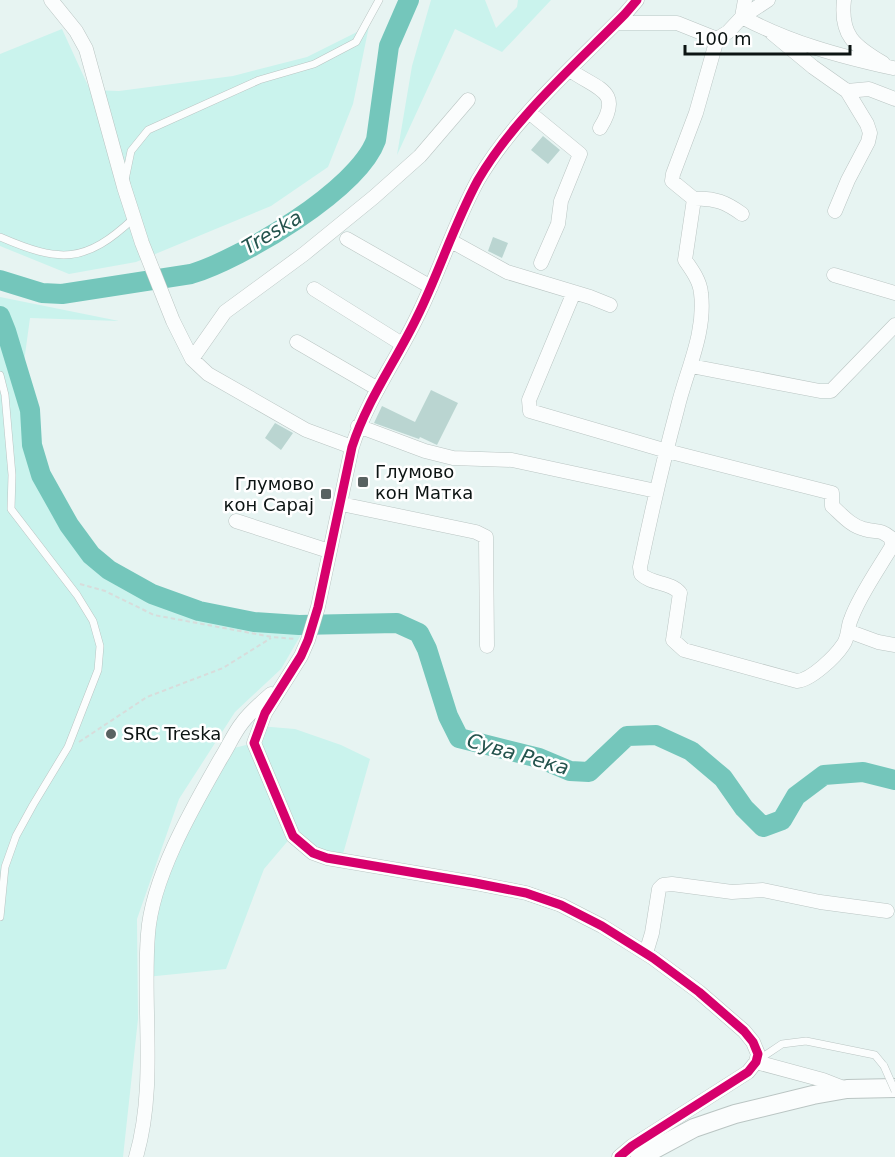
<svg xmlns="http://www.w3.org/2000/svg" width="895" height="1157" viewBox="0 0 895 1157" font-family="'DejaVu Sans',sans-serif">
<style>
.green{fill:#caf3ed}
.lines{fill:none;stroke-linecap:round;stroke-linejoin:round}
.river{stroke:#74c6bb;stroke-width:20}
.building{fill:#bad5d1}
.service-casing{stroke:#bac5c3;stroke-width:8}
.minor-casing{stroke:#bac5c3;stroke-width:15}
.secondary-casing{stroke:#bac5c3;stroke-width:20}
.path{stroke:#d8dcdb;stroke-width:2;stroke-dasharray:4.5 3;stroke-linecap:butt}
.service{stroke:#fbfdfd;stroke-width:7}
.minor{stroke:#fbfdfd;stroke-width:14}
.secondary{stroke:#fbfdfd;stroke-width:18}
.service-bridge-casing{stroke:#bac5c3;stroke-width:8;stroke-linecap:butt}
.service-bridge{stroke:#fbfdfd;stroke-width:7}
.cycleway-casing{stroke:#fff;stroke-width:13}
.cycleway{stroke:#d6006c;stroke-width:9}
.poi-dot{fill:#596261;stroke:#fff;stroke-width:2}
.labels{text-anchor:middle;stroke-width:5;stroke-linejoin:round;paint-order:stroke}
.poi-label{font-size:18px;fill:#0c1413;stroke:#fff;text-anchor:start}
.water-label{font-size:20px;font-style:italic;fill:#24534d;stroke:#fff}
</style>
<rect width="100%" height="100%" fill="#e7f4f2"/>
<path class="green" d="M431 0H485L496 28 517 7 518 0H551L502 52 455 29 397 155 412 66Z
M369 26 353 104 328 167 271 206 136 262 69 274 0 246V54L62 29 90 90 119 91 233 76 307 57Z
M0 297 119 321 30 318 21 384 31 428 58 517 108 566 168 598 256 619 305 628 281 669 235 712 179 799 137 919 138 1019 123 1157H0Z
M259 726 295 729 341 745 370 759 341 861 292 836 264 869 226 969 146 977 157 893 230 749 254 743Z"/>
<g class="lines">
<path class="river" d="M0 280 42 293 62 294 191 274C241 259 358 190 376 140L389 46 409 0
M0 316 6 331 30 410 32 445 41 475 69 525 91 555 109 570 152 594 199 611 254 622 299 625 397 623 419 633 427 649 448 716 459 738 539 758 570 771 589 772 627 736 656 735 691 751 723 778 744 808 763 827 782 820 796 796 824 775 863 772 895 780"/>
</g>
<path class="building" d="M543 136 560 150 548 164 531 150Z
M493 237 508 243 502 258 488 251Z
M431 390 458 403 437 445 420 437 419 439 374 423 382 406 415 422Z
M275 423 293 433 281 450 265 438Z"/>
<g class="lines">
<g class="service-casing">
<path id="service" d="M125 180 131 151 148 130 259 80 314 64 356 42 379 0
M0 237C60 263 85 264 134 218
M0 375 5 395 12 475 11 509 77 595 93 621 100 646 98 670 68 747 33 805 16 836 5 867 0 917
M758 1060 782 1044 806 1041 875 1055 884 1066"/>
</g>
<g class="minor-casing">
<path id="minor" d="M51 0 76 31 86 49 124 187 142 243 173 321 192 359 208 374 306 430 352 447
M745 0 742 17C791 43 839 56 893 68
M844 0C840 35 854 46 883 63
M617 23H677L717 39
M772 33 813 67 847 91 867 124 870 133 868 142 848 180 835 211
M570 70C596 89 624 90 600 128
M847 91 869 89 895 99
M530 113 580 154 561 201 558 224 541 263
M742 214C727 203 714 197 694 199L672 181 673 174 696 113 717 39 728 32 742 17 768 0
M347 239 431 287
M451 241 507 272 590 297 610 305
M834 275 895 293
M314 289 402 344
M574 292 529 400 530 411 667 451 832 493V506C842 515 851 526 864 529 877 533 879 528 891 538L892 546C879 568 859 596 851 619 847 628 849 637 843 645 835 657 811 680 797 681L684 650 673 640 680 593C670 581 652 585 641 574L640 567C651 514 663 462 677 410 686 371 706 334 701 293 700 281 692 270 685 260L694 199
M297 342 378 389
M192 359 225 312 304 254 374 197 420 156 468 100
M691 366 820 391H831L895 325
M358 426 425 451 453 458 512 460 656 491
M341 504 476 532 486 537 487 646
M236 521 329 551
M848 631 878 642 895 645
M646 953 652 933 659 889 663 885 672 884 732 892 763 890 820 902 887 911
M756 1062 823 1080 846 1089
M136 1157C157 1085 142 1007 148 934 152 877 193 807 221 758 228 747 234 733 242 723 250 712 261 703 271 694
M619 1157 632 1146 748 1072 756 1062 758 1054 753 1042 744 1031 699 992 653 958 602 926 561 905 526 893 475 883 327 858 313 853 293 836 254 743 265 713 301 656 308 640 318 607 352 447C367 400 396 361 417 317 439 273 454 224 478 180 514 118 575 65 625 14L637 0"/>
</g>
<g class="secondary-casing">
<path id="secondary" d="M640 1157 694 1128 735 1114 813 1095 847 1089 895 1088"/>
</g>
<path class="path" d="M80 584 105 591 154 615 272 637 296 639
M79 742 147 697 223 668 271 638"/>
<use href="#service" class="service"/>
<use href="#minor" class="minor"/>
<use href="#secondary" class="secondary"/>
<g class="service-bridge-casing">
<path id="service-bridge" d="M884 1066 895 1091"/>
</g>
<use href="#service-bridge" class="service-bridge"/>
<g class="cycleway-casing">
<path id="cycleway" d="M619 1157 632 1146 748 1072 756 1062 758 1054 753 1042 744 1031 699 992 653 958 602 926 561 905 526 893 475 883 327 858 313 853 293 836 254 743 265 713 301 656 308 640 318 607 352 447C367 400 396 361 417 317 439 273 454 224 478 180 514 118 575 65 625 14L637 0"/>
</g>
<use href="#cycleway" class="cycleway"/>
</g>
<g class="poi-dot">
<rect x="357" y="476" width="12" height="12" rx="3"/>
<rect x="320" y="488" width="12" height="12" rx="3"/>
<circle cx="111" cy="734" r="6"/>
</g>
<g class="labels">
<g class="poi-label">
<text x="375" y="478">Глумово<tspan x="375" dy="21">кон Матка</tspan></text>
<text x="314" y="490" text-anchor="end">Глумово<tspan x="314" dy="21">кон Сарај</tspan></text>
<text x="123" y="740">SRC Treska</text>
</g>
<g class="water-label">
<text transform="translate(272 232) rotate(-31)" y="7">Treska</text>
<text transform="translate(518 754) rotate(16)" y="7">Сува Река</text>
</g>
</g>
<path d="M685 45v9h165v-9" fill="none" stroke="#0c1413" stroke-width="3"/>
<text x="694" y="45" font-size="18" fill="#0c1413" stroke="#ffffff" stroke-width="4.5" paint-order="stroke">100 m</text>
</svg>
